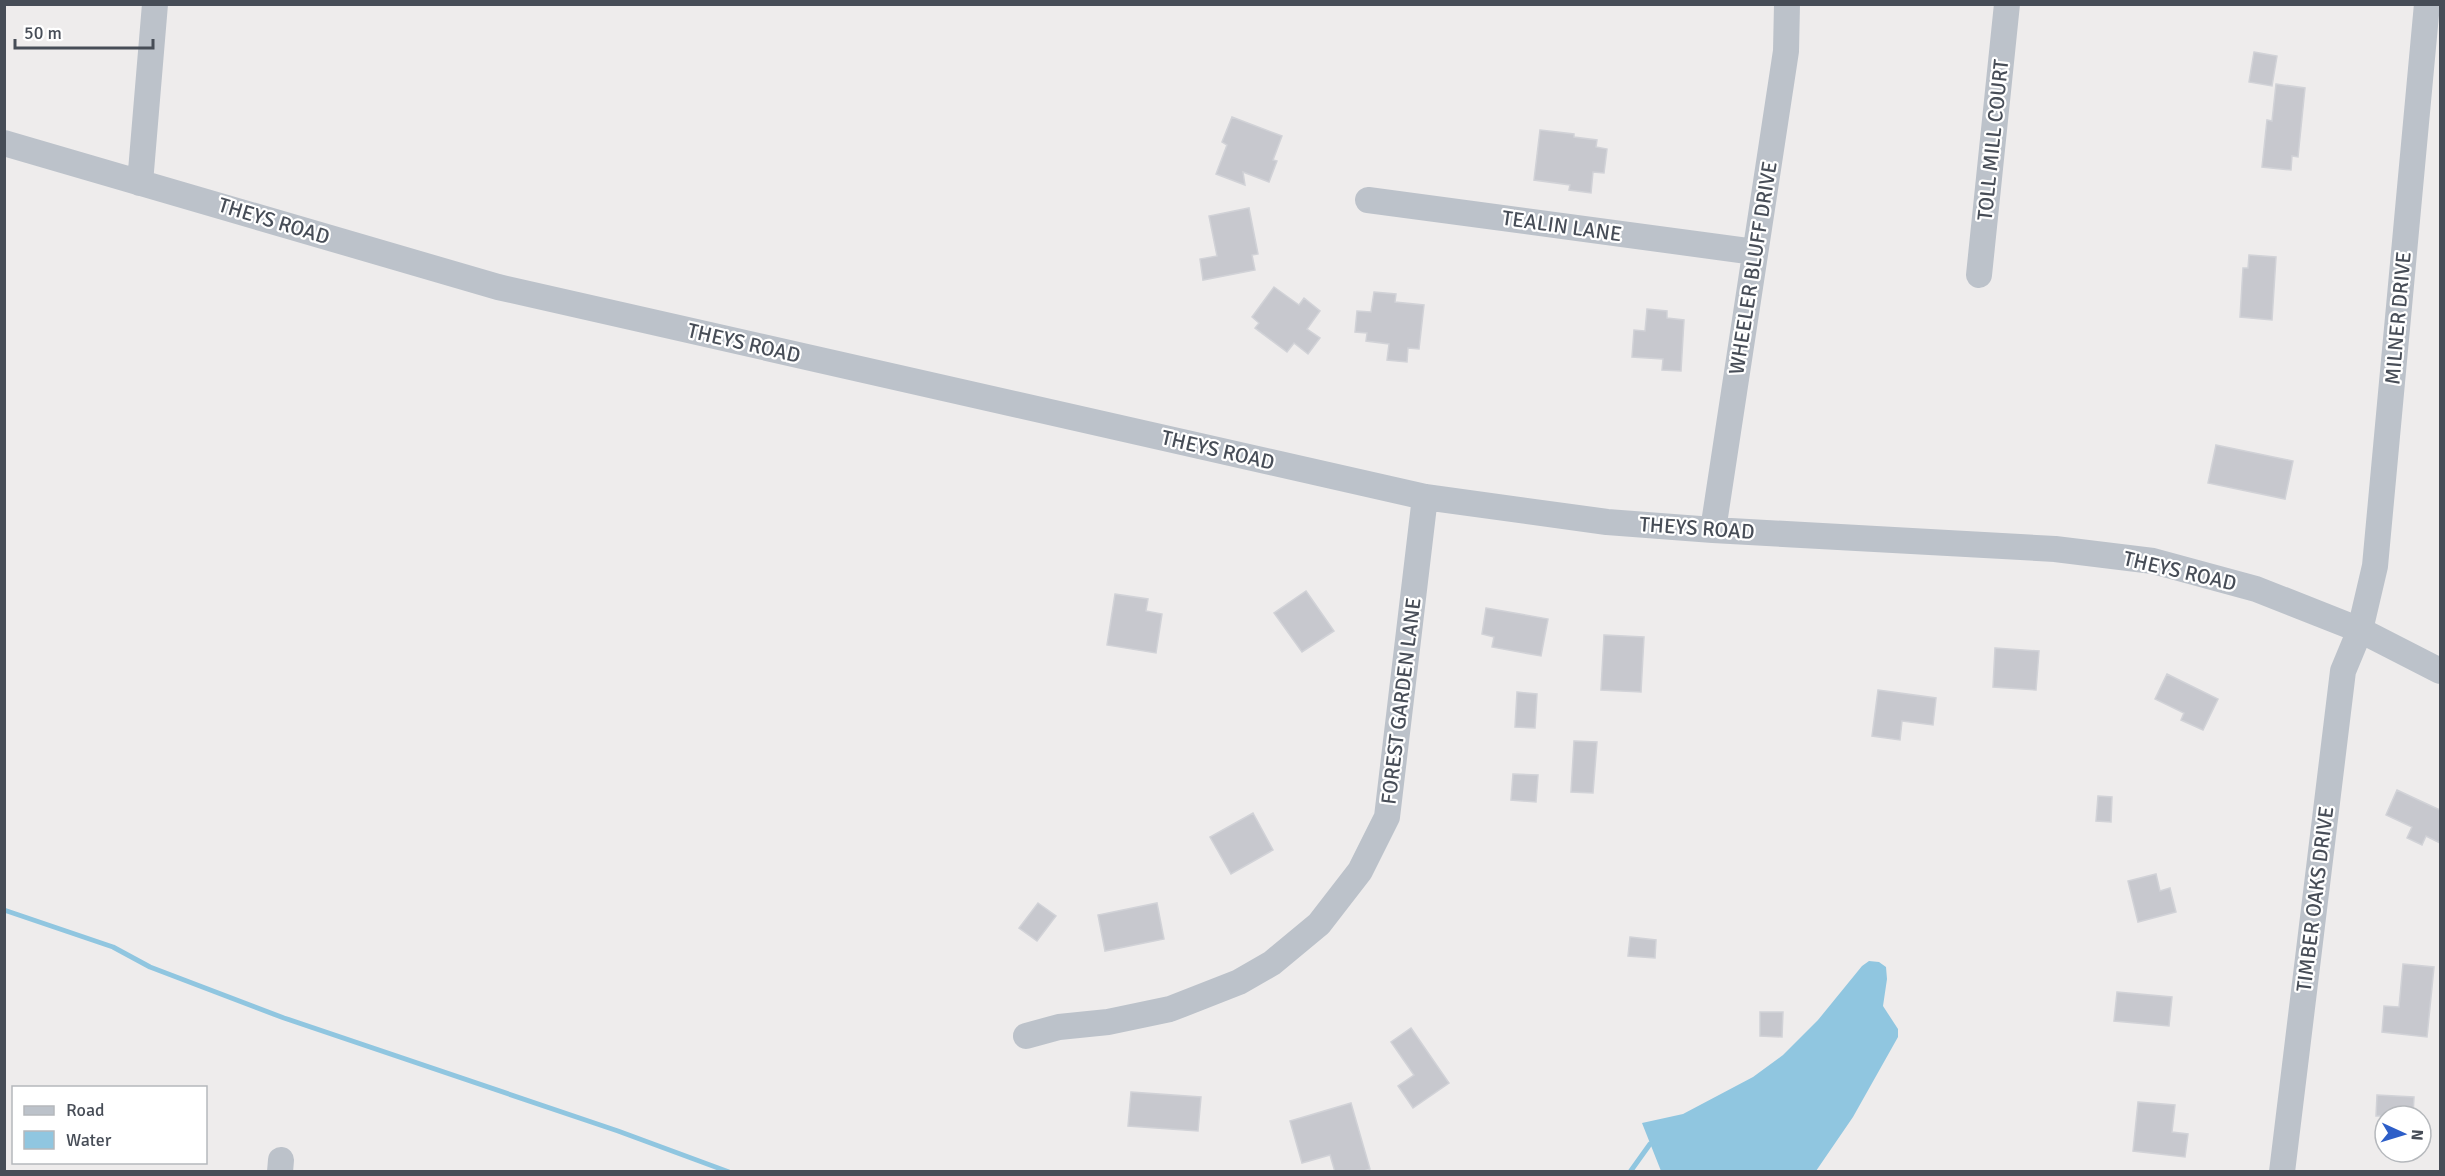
<svg xmlns="http://www.w3.org/2000/svg" width="2445" height="1176" viewBox="0 0 2445 1176" font-family="Signika,sans-serif">
<style>
.water{fill:#90c6e0}
.lines{fill:none;stroke-linecap:round;stroke-linejoin:round}
.stream{stroke:#90c6e0;stroke-width:5}
.building{fill:#c7c8ce;stroke:#d1d2d7;stroke-width:1.5}
.minor{stroke:#bcc2ca;stroke-width:26}
.labels{text-anchor:middle;stroke-width:4.5;stroke-linejoin:round;paint-order:stroke}
.street-label{font-size:21px;fill:#474d57;stroke:#fff}
</style>
<rect width="100%" height="100%" fill="#eeecec"/>
<path class="water" d="M1869 961 1879 962 1886 967 1887 979 1883 1006 1898 1029V1037L1853 1117 1816 1171H1661L1642 1123 1683 1114 1753 1077 1783 1055 1818 1020 1862 966Z"/>
<g class="lines">
<path class="stream" d="M4 910 113 947 150 967 284 1018 618 1131 729 1172
M1630 1172 1650 1144 1657 1143"/>
</g>
<path class="building" d="M2254 52 2277 56 2272 86 2249 82Z
M2276 84 2305 88 2298 157 2292 156 2291 170 2262 167 2267 120 2272 121Z
M1232 117 1282 136 1273 160 1277 161 1269 182 1243 172 1245 185 1216 174 1227 145 1222 142Z
M1540 130 1574 134V137L1597 140 1596 147 1607 149 1604 173 1593 172 1591 193 1569 190 1570 185 1534 180Z
M1249 208 1258 254 1252 255 1255 270 1203 280 1200 259 1217 256 1209 216Z
M2249 255 2276 257 2272 320 2240 317 2243 268H2248Z
M1274 287 1299 305 1304 298 1320 311 1307 329 1320 338 1308 354 1294 343 1287 352 1255 328 1259 323 1252 317Z
M1374 292 1396 294 1395 302 1424 305 1419 349 1408 348 1407 362 1387 360 1389 344 1366 341 1367 333 1355 332 1357 311 1371 312Z
M1647 309 1667 311V318L1684 320 1681 371 1662 370 1663 359 1632 357 1634 330 1645 331Z
M2216 445 2293 461 2285 499 2208 483Z
M1306 591 1334 631 1302 652 1274 613Z
M1115 594 1148 599 1146 611 1162 614 1156 653 1107 645Z
M1486 608 1548 619 1541 656 1492 647 1494 637 1482 634Z
M1604 635 1644 637 1641 692 1601 690Z
M1995 648 2039 651 2036 690 1993 687Z
M2167 674 2218 699 2203 730 2181 720 2184 713 2155 699Z
M1878 690 1936 698 1933 725 1902 721 1900 740 1872 736Z
M1517 692 1537 694 1535 728 1515 727Z
M1574 741 1597 742 1593 793 1571 792Z
M1513 774 1538 775 1536 802 1511 800Z
M2397 790 2440 810V843L2426 836 2422 845 2407 838 2412 827 2386 815Z
M2098 796 2112 797 2111 822 2096 821Z
M1253 813 1273 850 1231 874 1210 837Z
M2156 874 2160 891 2170 888 2176 912 2138 922 2128 881Z
M1038 903 1056 916 1037 941 1019 928Z
M1157 903 1164 939 1105 951 1098 915Z
M1630 937 1656 940 1655 958 1628 956Z
M2403 964 2434 967 2427 1037 2382 1032 2384 1006 2399 1007Z
M2117 992 2172 997 2169 1026 2114 1021Z
M1760 1012H1783L1782 1037 1760 1036Z
M1411 1028 1449 1083 1413 1108 1398 1086 1414 1075 1391 1042Z
M1131 1092 1201 1097 1198 1131 1128 1126Z
M2377 1095 2414 1097 2413 1116H2376Z
M2138 1102 2175 1105 2172 1132 2188 1134 2185 1157 2133 1151Z
M1351 1103 1370 1169 1361 1172H1335L1330 1155 1302 1163 1290 1121Z"/>
<g class="lines">
<path class="minor" d="M4 143 498 287 1425 497 1607 522 1713 530 2055 549 2153 561 2256 589 2360 630 2440 671
M140 183 155 4
M1368 200 1755 252
M1979 275 2007 4
M1713 530 1786 51 1787 4
M1026 1036 1059 1027 1108 1022 1170 1009 1239 982 1272 963 1319 924 1360 871 1387 817 1425 497
M280 1172 281 1160
M2282 1172 2343 671 2360 630 2375 566 2427 4"/>
</g>
<g class="labels">
<g class="street-label">
<text transform="translate(1993 140) rotate(-84)" y="7">TOLL MILL COURT</text>
<text transform="translate(274 221) rotate(17)" y="7">THEYS ROAD</text>
<text transform="translate(1562 226) rotate(8)" y="7">TEALIN LANE</text>
<text transform="translate(1753 268) rotate(-81)" y="7">WHEELER BLUFF DRIVE</text>
<text transform="translate(2398 318) rotate(-85)" y="7">MILNER DRIVE</text>
<text transform="translate(744 343) rotate(13)" y="7">THEYS ROAD</text>
<text transform="translate(1218 450) rotate(13)" y="7">THEYS ROAD</text>
<text transform="translate(1697 528) rotate(4)" y="7">THEYS ROAD</text>
<text transform="translate(2180 571) rotate(13)" y="7">THEYS ROAD</text>
<text transform="translate(1401 701) rotate(-83)" y="7">FOREST GARDEN LANE</text>
<text transform="translate(2315 899) rotate(-83)" y="7">TIMBER OAKS DRIVE</text>
</g>
</g>
<rect width="2445" height="1176" fill="none" stroke="#474d57" stroke-width="12"/>
<rect x="12" y="1086" width="195" height="78" fill="#ffffff" stroke="#b5b8bc" stroke-width="1.5"/>
<rect x="24" y="1106" width="30" height="9" fill="#bcc2ca" stroke="#b5b8bc" stroke-width="1.5"/>
<text x="66" y="1116" font-size="18" fill="#474d57">Road</text>
<rect x="24" y="1131" width="30" height="18" fill="#90c6e0" stroke="#b5b8bc" stroke-width="1.5"/>
<text x="66" y="1146" font-size="18" fill="#474d57">Water</text>
<g transform="translate(2403 1134) rotate(94)"><circle r="28" fill="#ffffff" stroke="#b5b8bc" stroke-width="1.5"/>
<path d="M0-4.5L10 22L0 15L-10 22Z" fill="#2d5ec8"/>
<text y="-9" font-size="16" font-weight="bold" text-anchor="middle" fill="#474d57">N</text>
</g>
<path d="M15 39v9h138v-9" fill="none" stroke="#474d57" stroke-width="3"/>
<text x="24" y="39" font-size="18" fill="#474d57" stroke="#ffffff" stroke-width="4.5" paint-order="stroke">50 m</text>
</svg>
